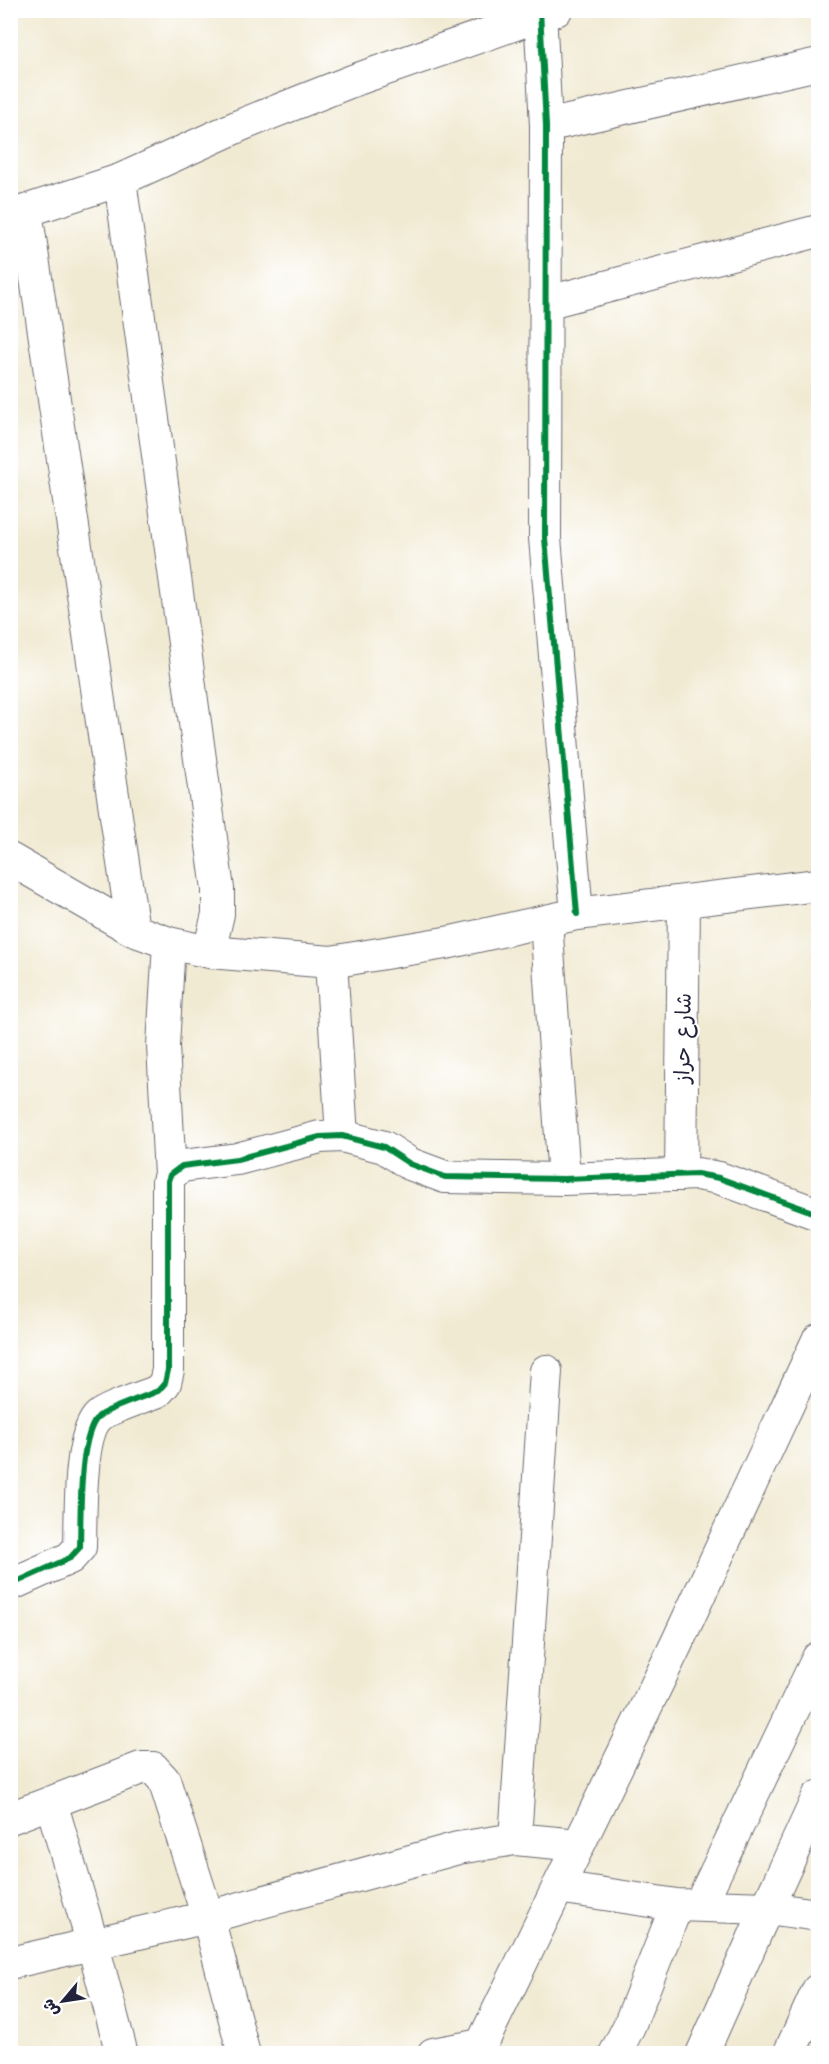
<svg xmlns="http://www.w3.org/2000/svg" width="829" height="2064" viewBox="0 0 829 2064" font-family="Kalam,'Playpen Sans Arabic',sans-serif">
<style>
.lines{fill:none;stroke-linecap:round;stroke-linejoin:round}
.minor-casing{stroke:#6a6870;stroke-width:34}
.minor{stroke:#fff;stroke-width:32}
.cycleway-casing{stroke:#fff;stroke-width:10}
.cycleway{stroke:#00873e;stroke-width:6}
.labels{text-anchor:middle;stroke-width:4.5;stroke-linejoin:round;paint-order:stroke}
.street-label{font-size:21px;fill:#22223b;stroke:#fff}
</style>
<rect width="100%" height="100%" fill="#fff"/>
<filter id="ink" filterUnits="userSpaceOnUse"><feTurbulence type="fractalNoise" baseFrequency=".0167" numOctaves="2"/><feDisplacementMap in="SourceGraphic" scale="12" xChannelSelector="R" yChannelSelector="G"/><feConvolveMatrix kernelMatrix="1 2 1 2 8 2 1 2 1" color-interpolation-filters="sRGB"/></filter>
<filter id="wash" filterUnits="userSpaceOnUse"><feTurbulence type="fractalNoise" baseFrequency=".008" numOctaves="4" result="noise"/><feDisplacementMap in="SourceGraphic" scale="24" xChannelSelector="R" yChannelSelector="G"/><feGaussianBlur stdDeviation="1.35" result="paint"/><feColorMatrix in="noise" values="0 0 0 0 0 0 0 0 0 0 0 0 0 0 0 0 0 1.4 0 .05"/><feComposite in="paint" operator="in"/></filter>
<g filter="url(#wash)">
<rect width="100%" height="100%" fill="#f1ead3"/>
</g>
<g filter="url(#ink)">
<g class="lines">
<g class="minor-casing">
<path id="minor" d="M540 10 546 126 545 538 577 914
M546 126 818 64
M120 180 218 889V914L209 952
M26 211 133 930
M10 216 120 180 241 125 352 81 556 10
M545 303 818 231
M10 859 133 930 169 943 209 952 331 962 451 942 577 914 818 885
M546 921 564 1179
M169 943 163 1046 170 1175
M331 962 342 1136
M681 1175 684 901
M10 1585 70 1558 80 1547C81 1518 78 1435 99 1416 107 1409 146 1396 158 1391L165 1383 168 1370V1181L170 1175 182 1166 237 1159 320 1137 342 1136 384 1147 410 1164 445 1177 564 1179 697 1174 719 1178 818 1214
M51 1802 93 1945 122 2054
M10 1818 141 1768H153L164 1780 208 1917 244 2054
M515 1839 546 1371
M558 1887 677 1905 767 1908 818 1915
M700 1905 818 1658
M10 1963 208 1917 458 1848 515 1839 578 1845
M433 2054 481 2045
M477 2054 676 1645 818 1340
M615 2054 629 2026 677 1905
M702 2054 767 1908 818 1797
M789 2054 818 1990"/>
</g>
<use href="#minor" class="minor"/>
<g class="cycleway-casing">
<path id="cycleway" d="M540 10 546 126 545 538 577 914
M10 1585 70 1558 80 1547C81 1518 78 1435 99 1416 107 1409 146 1396 158 1391L165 1383 168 1370V1181L170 1175 182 1166 237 1159 320 1137 342 1136 384 1147 410 1164 445 1177 564 1179 697 1174 719 1178 818 1214"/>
</g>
<use href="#cycleway" class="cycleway"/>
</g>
</g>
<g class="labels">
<g class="street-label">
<text transform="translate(683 1038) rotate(-89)" y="7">شارع حراز</text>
</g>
</g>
<rect width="829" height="2064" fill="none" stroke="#fff" stroke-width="36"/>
<g transform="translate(63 2001) rotate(241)" stroke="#ffffff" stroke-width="4.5" paint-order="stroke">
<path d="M0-4.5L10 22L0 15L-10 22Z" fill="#22223b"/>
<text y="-9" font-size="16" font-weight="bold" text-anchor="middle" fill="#22223b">ش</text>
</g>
</svg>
